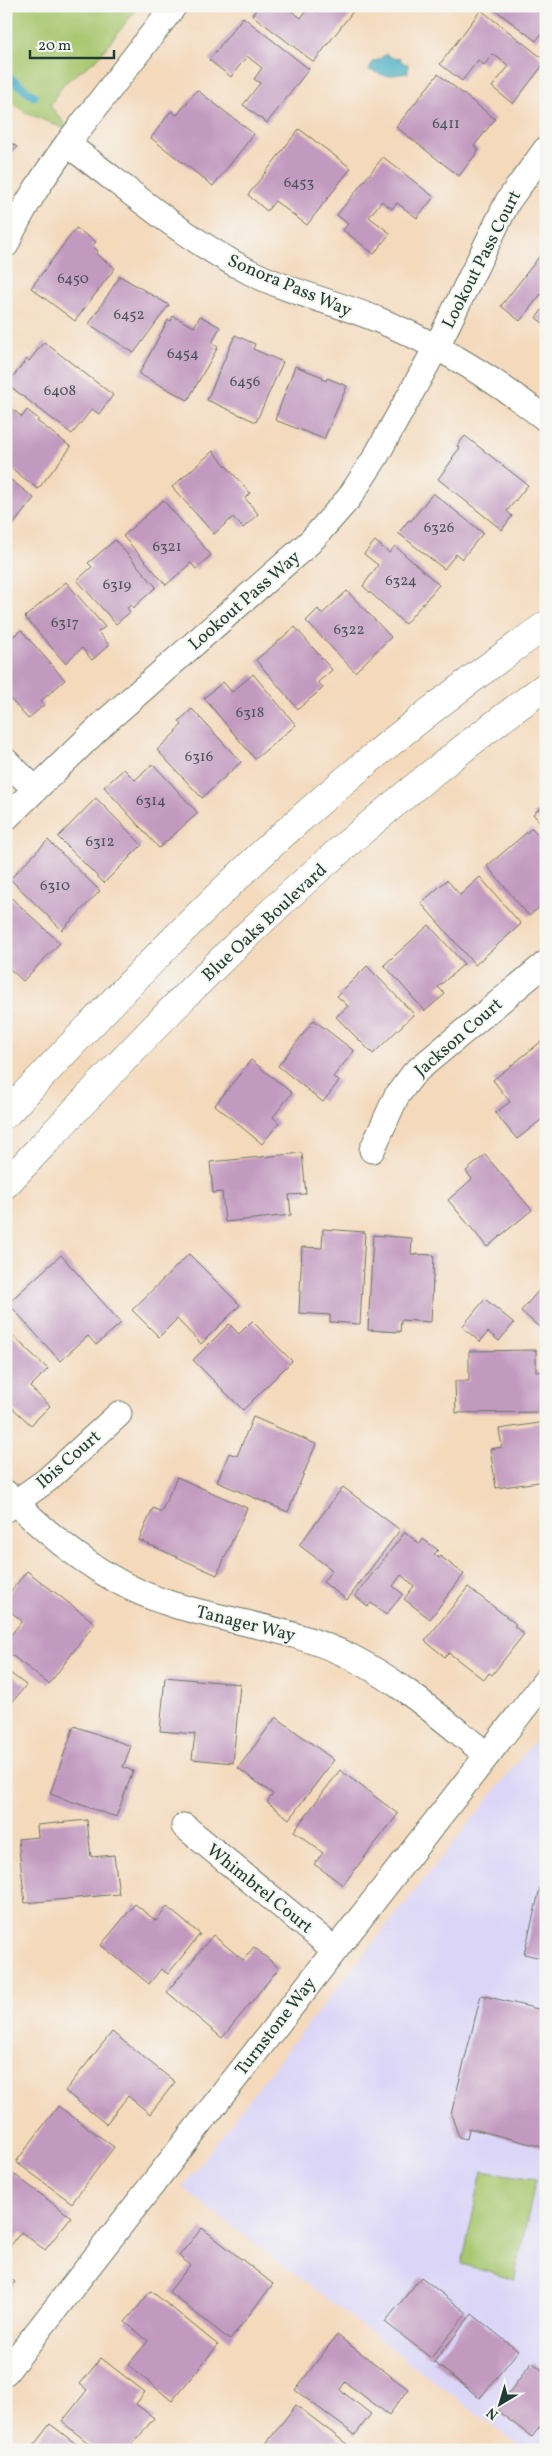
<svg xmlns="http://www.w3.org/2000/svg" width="552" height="2456" viewBox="0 0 552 2456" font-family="Vollkorn,serif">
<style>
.built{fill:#dbd6f7}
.park{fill:#a8c76f;stroke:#648252}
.water{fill:#42abc2;stroke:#30747b}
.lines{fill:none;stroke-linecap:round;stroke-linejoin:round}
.stream{stroke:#42abc2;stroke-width:9}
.building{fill:#c29ac0}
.minor-casing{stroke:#6a7463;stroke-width:27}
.secondary-casing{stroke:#6a7463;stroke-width:29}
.minor{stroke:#fff;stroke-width:25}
.secondary{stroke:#fff;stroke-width:28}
.labels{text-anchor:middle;stroke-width:4;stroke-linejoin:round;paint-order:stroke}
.number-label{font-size:15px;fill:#485457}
.street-label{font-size:18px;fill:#1f3d34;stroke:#f6f6f2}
</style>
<rect width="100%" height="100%" fill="#f6f6f2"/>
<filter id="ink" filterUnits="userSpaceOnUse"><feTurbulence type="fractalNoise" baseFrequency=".02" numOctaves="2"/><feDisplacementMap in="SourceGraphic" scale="10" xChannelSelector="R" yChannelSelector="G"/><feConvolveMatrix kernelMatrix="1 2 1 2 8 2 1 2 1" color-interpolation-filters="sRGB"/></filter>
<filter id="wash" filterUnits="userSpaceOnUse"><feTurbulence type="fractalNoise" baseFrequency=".0096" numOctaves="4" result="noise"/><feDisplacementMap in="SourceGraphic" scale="20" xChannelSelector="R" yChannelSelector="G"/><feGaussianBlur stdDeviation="1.12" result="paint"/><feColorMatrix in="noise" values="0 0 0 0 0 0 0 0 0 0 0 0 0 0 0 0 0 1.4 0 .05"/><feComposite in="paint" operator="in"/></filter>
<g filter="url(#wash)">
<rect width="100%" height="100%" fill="#f4d9bb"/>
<path class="built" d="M546 1727V2450H524L182 2188 270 2072Z"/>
<path class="park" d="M6 6H139L97 59 63 84 50 106 72 132 25 112 6 98Z
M482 2171 536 2179 514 2280 462 2264Z"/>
<path class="water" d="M386 54 395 59 399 57 403 63 408 64V73L386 76 369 70 373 61 378 60Z"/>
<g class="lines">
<path class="stream" d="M6 75 34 96"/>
</g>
<g id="blocks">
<path class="building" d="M259 6H285L301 18 309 6 316 12 321 6H350L354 10 314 62 252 15Z
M490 6H546V28L536 41Z
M481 10 546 61 513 104 492 87 509 66 493 54 484 65 478 60 462 81 440 64Z
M243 17 309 69 267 123 243 105 260 83 254 79 262 68 247 56 231 77 209 60Z
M438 74 495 119 474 146 479 150 459 176 396 127Z
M197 90 254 134 213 186 151 138 171 111 177 115Z
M299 129 351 168 307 225 275 201 267 211 248 195Z
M6 139 17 147 6 160Z
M383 157 434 197 417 218 397 203 392 209 382 201 369 217 390 233 374 254 343 230 348 224 337 215Z
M76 228 96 242 92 246 98 251 96 254 115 268 75 321 31 288Z
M546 248V298L541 294 520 321 501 306Z
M120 276 169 305 134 353 89 324Z
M546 305V325L536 318Z
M173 316 194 327 200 316 220 327 212 343 218 347 188 400 139 374 168 320 171 321Z
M235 335 255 344 253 349 283 362 256 422 207 400Z
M44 342 113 395 99 414 92 409 72 434 7 384 27 359 29 361Z
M295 366 323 377 322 379 326 381 327 378 347 386 324 439 275 420Z
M6 404 22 417 27 410 39 419 37 421 71 447 38 489 6 464Z
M465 436 528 485 507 511 512 516 502 530 438 479 453 459 452 458 460 448 457 446Z
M213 451 250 493 245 498 258 514 243 528 233 517 214 534 172 487Z
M6 476 34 498 6 534Z
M433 493 483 533 462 559 456 554 444 569 398 533 409 520 411 521Z
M163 500 211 555 196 569 191 563 166 585 123 536Z
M115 540 156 587 133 608 131 605 127 608 130 612 116 624 77 580 92 567 88 563Z
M375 541 389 553 395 546 439 585 405 624 363 586 378 565 364 554Z
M66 582 105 627 98 632 109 645 92 660 82 648 65 663 25 617Z
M347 591 391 637 355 672 306 621 318 609 322 614Z
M295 627 332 670 318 682 323 688 298 709 256 660Z
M21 630 65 680 41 701 44 705 28 719 6 694V642Z
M253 674 296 725 255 759 204 698 223 682 232 692Z
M192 709 241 762 202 798 157 750 176 732 175 731 182 725 179 721Z
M153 764 198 813 159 848 104 787 124 769 135 780Z
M96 798 142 845 104 883 58 837Z
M546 803V829L533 814Z
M532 828 546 844V902L529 916 487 866Z
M48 840 100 891 62 930 10 879Z
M480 877 521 924 475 965 421 903 447 880 460 895Z
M6 893 60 943 23 981 6 965Z
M429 925 464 964 438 987 445 994 425 1011 384 965Z
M367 966 414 1014 373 1054 336 1017 348 1006 337 996Z
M314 1020 354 1051 333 1077 339 1081 323 1102 278 1066Z
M542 1041 546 1046V1116L517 1139 495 1113 510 1102 493 1080Z
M251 1060 292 1093 273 1117 279 1123 262 1144 215 1105Z
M302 1153 306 1194 289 1195 291 1215 225 1222 222 1192 213 1193 210 1162Z
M485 1155 532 1210 487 1247 448 1200 472 1179 466 1171Z
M323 1229 365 1232 360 1324 330 1322V1315L299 1313 302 1247 322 1248Z
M373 1235 412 1238 411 1254 434 1255 431 1322 401 1320 400 1332 368 1330Z
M189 1254 240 1305 201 1344 177 1319 159 1337 132 1310Z
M61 1255 121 1323 96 1345 88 1336 60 1361 8 1303Z
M546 1282V1333L521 1311Z
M485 1299 514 1323 499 1341 488 1332 480 1342 462 1327Z
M252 1321 292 1361 243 1410 193 1360 229 1324 239 1334Z
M10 1333 48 1369 30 1387 50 1406 31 1425 6 1402V1337Z
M536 1350V1372L546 1371V1412L456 1413 455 1381H469V1351Z
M253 1417 316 1444 288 1512 217 1482 229 1453 237 1456Z
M546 1422V1481L496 1488 490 1449 502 1447 499 1429Z
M177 1477 247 1508 217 1575 139 1540 153 1508 161 1512Z
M343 1487 400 1530 347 1600 323 1582 332 1570 299 1545Z
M405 1532 420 1544 423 1539 438 1550 434 1554 439 1558 440 1556 464 1574 430 1619 404 1599 414 1586 401 1575 393 1586 403 1594 386 1615 371 1603 368 1606 355 1596Z
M27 1571 95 1623 49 1684 6 1651V1641L22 1621 6 1608V1597Z
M468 1587 516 1624 514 1626 524 1634 492 1675 489 1673 484 1680 449 1653 445 1657 425 1641Z
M6 1670 26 1685 6 1710Z
M165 1677 240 1684 233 1763 192 1759 195 1734 160 1731Z
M276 1717 334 1760 289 1819 267 1802 273 1794 238 1768Z
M74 1726 131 1746 123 1767 133 1771 116 1817 50 1794Z
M340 1770 398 1814 343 1885 314 1864 323 1853 294 1831Z
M87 1820 91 1857 114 1855 119 1894 25 1903 18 1839 38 1837 37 1825Z
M541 1884 546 1886V1959L524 1954Z
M135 1904 156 1921 167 1907 200 1934 168 1974 161 1969 149 1984 101 1945Z
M213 1935 243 1960 254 1947 279 1968 222 2038 167 1992Z
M481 1995 546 2011V2148L469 2128 467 2139 459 2137 451 2114Z
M112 2032 175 2082 150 2114 128 2096 106 2124 65 2091Z
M58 2106 114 2147 72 2203 16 2162Z
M6 2168 71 2217 45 2250 21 2232 6 2252Z
M202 2228 273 2284 230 2340 169 2292 190 2265 179 2256Z
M6 2275 15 2282 6 2294Z
M421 2277 467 2313 431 2358 385 2322Z
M151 2291 218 2345 172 2401 128 2365 148 2341 125 2322Z
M472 2314 518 2351 480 2398 434 2362Z
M337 2335 408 2389 389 2415 345 2382 340 2390 371 2414 355 2435 295 2390Z
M101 2358 145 2392 136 2404 154 2418 128 2450H97L62 2422 87 2390 80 2384Z
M532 2362 546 2373V2419L532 2437 496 2410Z
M296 2405 352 2448 351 2450H261Z
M50 2424 84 2450H30Z"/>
</g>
</g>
<g filter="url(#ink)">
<use href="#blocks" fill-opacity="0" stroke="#6a7463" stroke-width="1"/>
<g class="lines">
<g class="minor-casing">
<path id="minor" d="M174 6 67 144C127 188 183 238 250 272 291 293 338 303 381 321 440 345 495 380 546 419
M6 245C22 208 44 176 67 144
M6 761 35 789
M6 818 104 723 310 542 349 498 375 458 437 346 508 201 546 149
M372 1150 396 1097 414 1073 546 963
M6 1493C53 1541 109 1586 174 1605 234 1623 295 1629 351 1657 401 1682 443 1720 486 1754
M6 1509 47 1480 119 1414
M184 1826 335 1950
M6 2372 546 1680"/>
</g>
<g class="secondary-casing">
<path id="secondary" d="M6 1114C95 1020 184 925 280 837 363 762 454 690 546 625
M6 1184C106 1078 205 970 314 873 388 807 465 745 546 686"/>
</g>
<use href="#minor" class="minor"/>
<use href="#secondary" class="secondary"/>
</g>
</g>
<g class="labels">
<g class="number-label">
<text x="446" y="128">6411</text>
<text x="299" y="187">6453</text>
<text x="73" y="283">6450</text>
<text x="129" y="319">6452</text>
<text x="183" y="358">6454</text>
<text x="245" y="386">6456</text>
<text x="60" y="395">6408</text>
<text x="439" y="532">6326</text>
<text x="167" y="551">6321</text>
<text x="401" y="585">6324</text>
<text x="117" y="589">6319</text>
<text x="65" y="627">6317</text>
<text x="349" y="634">6322</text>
<text x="250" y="717">6318</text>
<text x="199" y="761">6316</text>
<text x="151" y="805">6314</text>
<text x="100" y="846">6312</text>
<text x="55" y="890">6310</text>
</g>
<g class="street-label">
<text transform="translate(481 259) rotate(-63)" y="6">Lookout Pass Court</text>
<text transform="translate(290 285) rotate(23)" y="6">Sonora Pass Way</text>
<text transform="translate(244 600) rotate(-41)" y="6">Lookout Pass Way</text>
<text transform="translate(264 922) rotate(-43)" y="6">Blue Oaks Boulevard</text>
<text transform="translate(458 1037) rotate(-41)" y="6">Jackson Court</text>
<text transform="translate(68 1459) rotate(-41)" y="6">Ibis Court</text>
<text transform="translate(246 1623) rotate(14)" y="6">Tanager Way</text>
<text transform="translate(260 1888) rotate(39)" y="6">Whimbrel Court</text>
<text transform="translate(275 2026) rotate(-52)" y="6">Turnstone Way</text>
</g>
</g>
<rect width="552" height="2456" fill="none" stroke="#f6f6f2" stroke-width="25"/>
<g transform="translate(500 2404) rotate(218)" stroke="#f6f6f2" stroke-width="4" paint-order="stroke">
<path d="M0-4L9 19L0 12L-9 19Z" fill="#1f3d34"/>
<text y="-8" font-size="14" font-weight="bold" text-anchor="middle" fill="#1f3d34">N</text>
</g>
<path d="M30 50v8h84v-8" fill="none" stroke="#1f3d34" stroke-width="2.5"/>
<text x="38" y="50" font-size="15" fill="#1f3d34" stroke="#f6f6f2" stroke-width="4" paint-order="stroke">20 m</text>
</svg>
